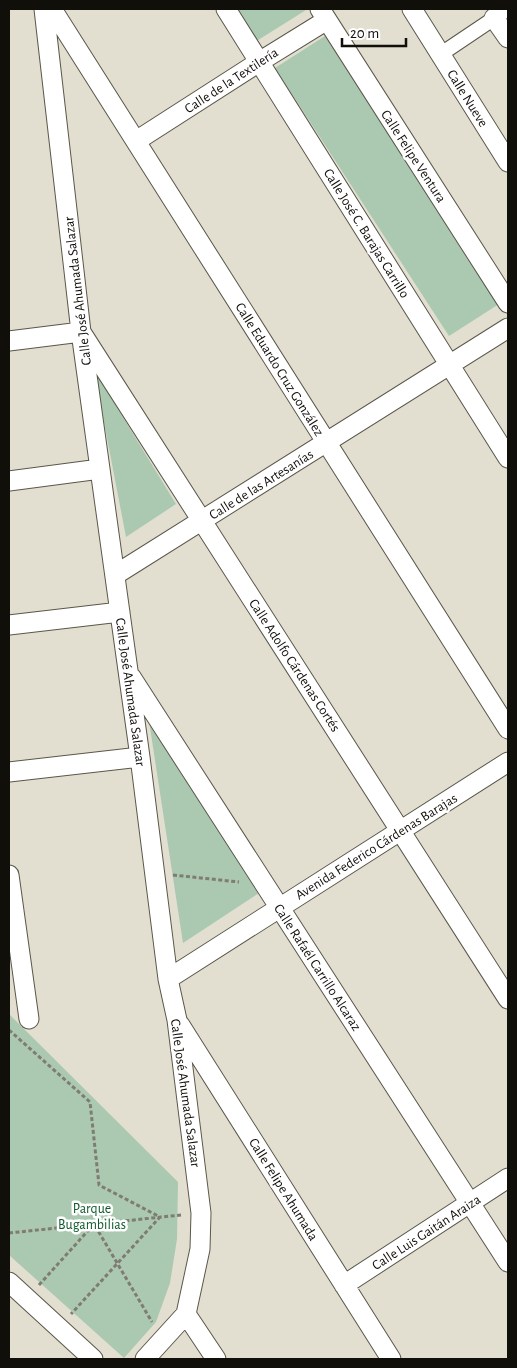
<svg xmlns="http://www.w3.org/2000/svg" width="517" height="1368" viewBox="0 0 517 1368" font-family="'Alegreya Sans',sans-serif">
<style>
.green{fill:#abc9b0}
.lines{fill:none;stroke-linecap:round;stroke-linejoin:round}
.pedestrian-casing{stroke:#5a574a;stroke-width:16}
.minor-casing{stroke:#5a574a;stroke-width:21}
.path{stroke:#7f7c73;stroke-width:3;stroke-dasharray:4 2.5;stroke-linecap:butt}
.pedestrian{stroke:#fff;stroke-width:14}
.minor{stroke:#fff;stroke-width:19}
.labels{text-anchor:middle;stroke-width:5;stroke-linejoin:round;paint-order:stroke}
.street-label{font-size:14px;fill:#110f0a;stroke:#fff}
.park-label{font-size:14px;fill:#0e5a2a;stroke:#fff}
</style>
<rect width="100%" height="100%" fill="#e2ded0"/>
<path class="green" d="M235 9H305L306 10 255 42Z
M325 36 499 304 449 336 275 68Z
M94 370 176 504 126 537Z
M149 721 259 893 183 943Z
M9 1014 178 1182 177 1239 170 1283 156 1322 124 1358 9 1255Z"/>
<g class="lines">
<g class="pedestrian-casing">
<path id="pedestrian" d="M441 54 508 9"/>
</g>
<g class="minor-casing">
<path id="minor" d="M44 9 81 332 140 757 168 979 177 1020 201 1213 200 1249 186 1314 145 1359
M52 9 508 729
M226 9 508 458
M320 9 508 303
M412 9 508 162
M494 18 508 38
M136 141 259 62 327 20
M9 341 81 332 508 999
M9 481 100 469
M115 575 508 328
M9 625 120 612
M131 677 508 1262
M9 772 140 757
M9 875 29 1019
M168 979 508 762
M180 1025 391 1359
M9 1282 93 1359
M344 1285 508 1178
M186 1314 216 1359"/>
</g>
<path class="path" d="M173 875 239 882
M9 1030 90 1102 99 1185 160 1217 71 1314
M9 1233 181 1215
M39 1285 94 1224 152 1322"/>
<use href="#pedestrian" class="pedestrian"/>
<use href="#minor" class="minor"/>
</g>
<g class="labels">
<g class="street-label">
<text transform="translate(231 80) rotate(-33)" y="5">Calle de la Textilería</text>
<text transform="translate(468 98) rotate(58)" y="5">Calle Nueve</text>
<text transform="translate(414 156) rotate(57)" y="5">Calle Felipe Ventura</text>
<text transform="translate(367 233) rotate(58)" y="5">Calle José C. Barajas Carrillo</text>
<text transform="translate(77 291) rotate(-97)" y="5">Calle José Ahumada Salazar</text>
<text transform="translate(280 369) rotate(58)" y="5">Calle Eduardo Cruz González</text>
<text transform="translate(261 484) rotate(-32)" y="5">Calle de las Artesanías</text>
<text transform="translate(295 665) rotate(57)" y="5">Calle Adolfo Cárdenas Cortés</text>
<text transform="translate(131 692) rotate(82)" y="5">Calle José Ahumada Salazar</text>
<text transform="translate(376 846) rotate(-32)" y="5">Avenida Federico Cárdenas Barajas</text>
<text transform="translate(318 967) rotate(57)" y="5">Calle Rafaél Carrillo Alcaraz</text>
<text transform="translate(186 1093) rotate(82)" y="5">Calle José Ahumada Salazar</text>
<text transform="translate(284 1189) rotate(58)" y="5">Calle Felipe Ahumada</text>
<text transform="translate(426 1232) rotate(-33)" y="5">Calle Luis Gaitán Araiza</text>
</g>
<g class="park-label">
<text x="92" y="1213">Parque<tspan x="92" dy="16">Bugambilias</tspan></text>
</g>
</g>
<rect width="517" height="1368" fill="none" stroke="#110f0a" stroke-width="20"/>
<path d="M342 38v8h64v-8" fill="none" stroke="#110f0a" stroke-width="2.5"/>
<text x="350" y="38" font-size="15" fill="#110f0a" stroke="#ffffff" stroke-width="4" paint-order="stroke">20 m</text>
</svg>
